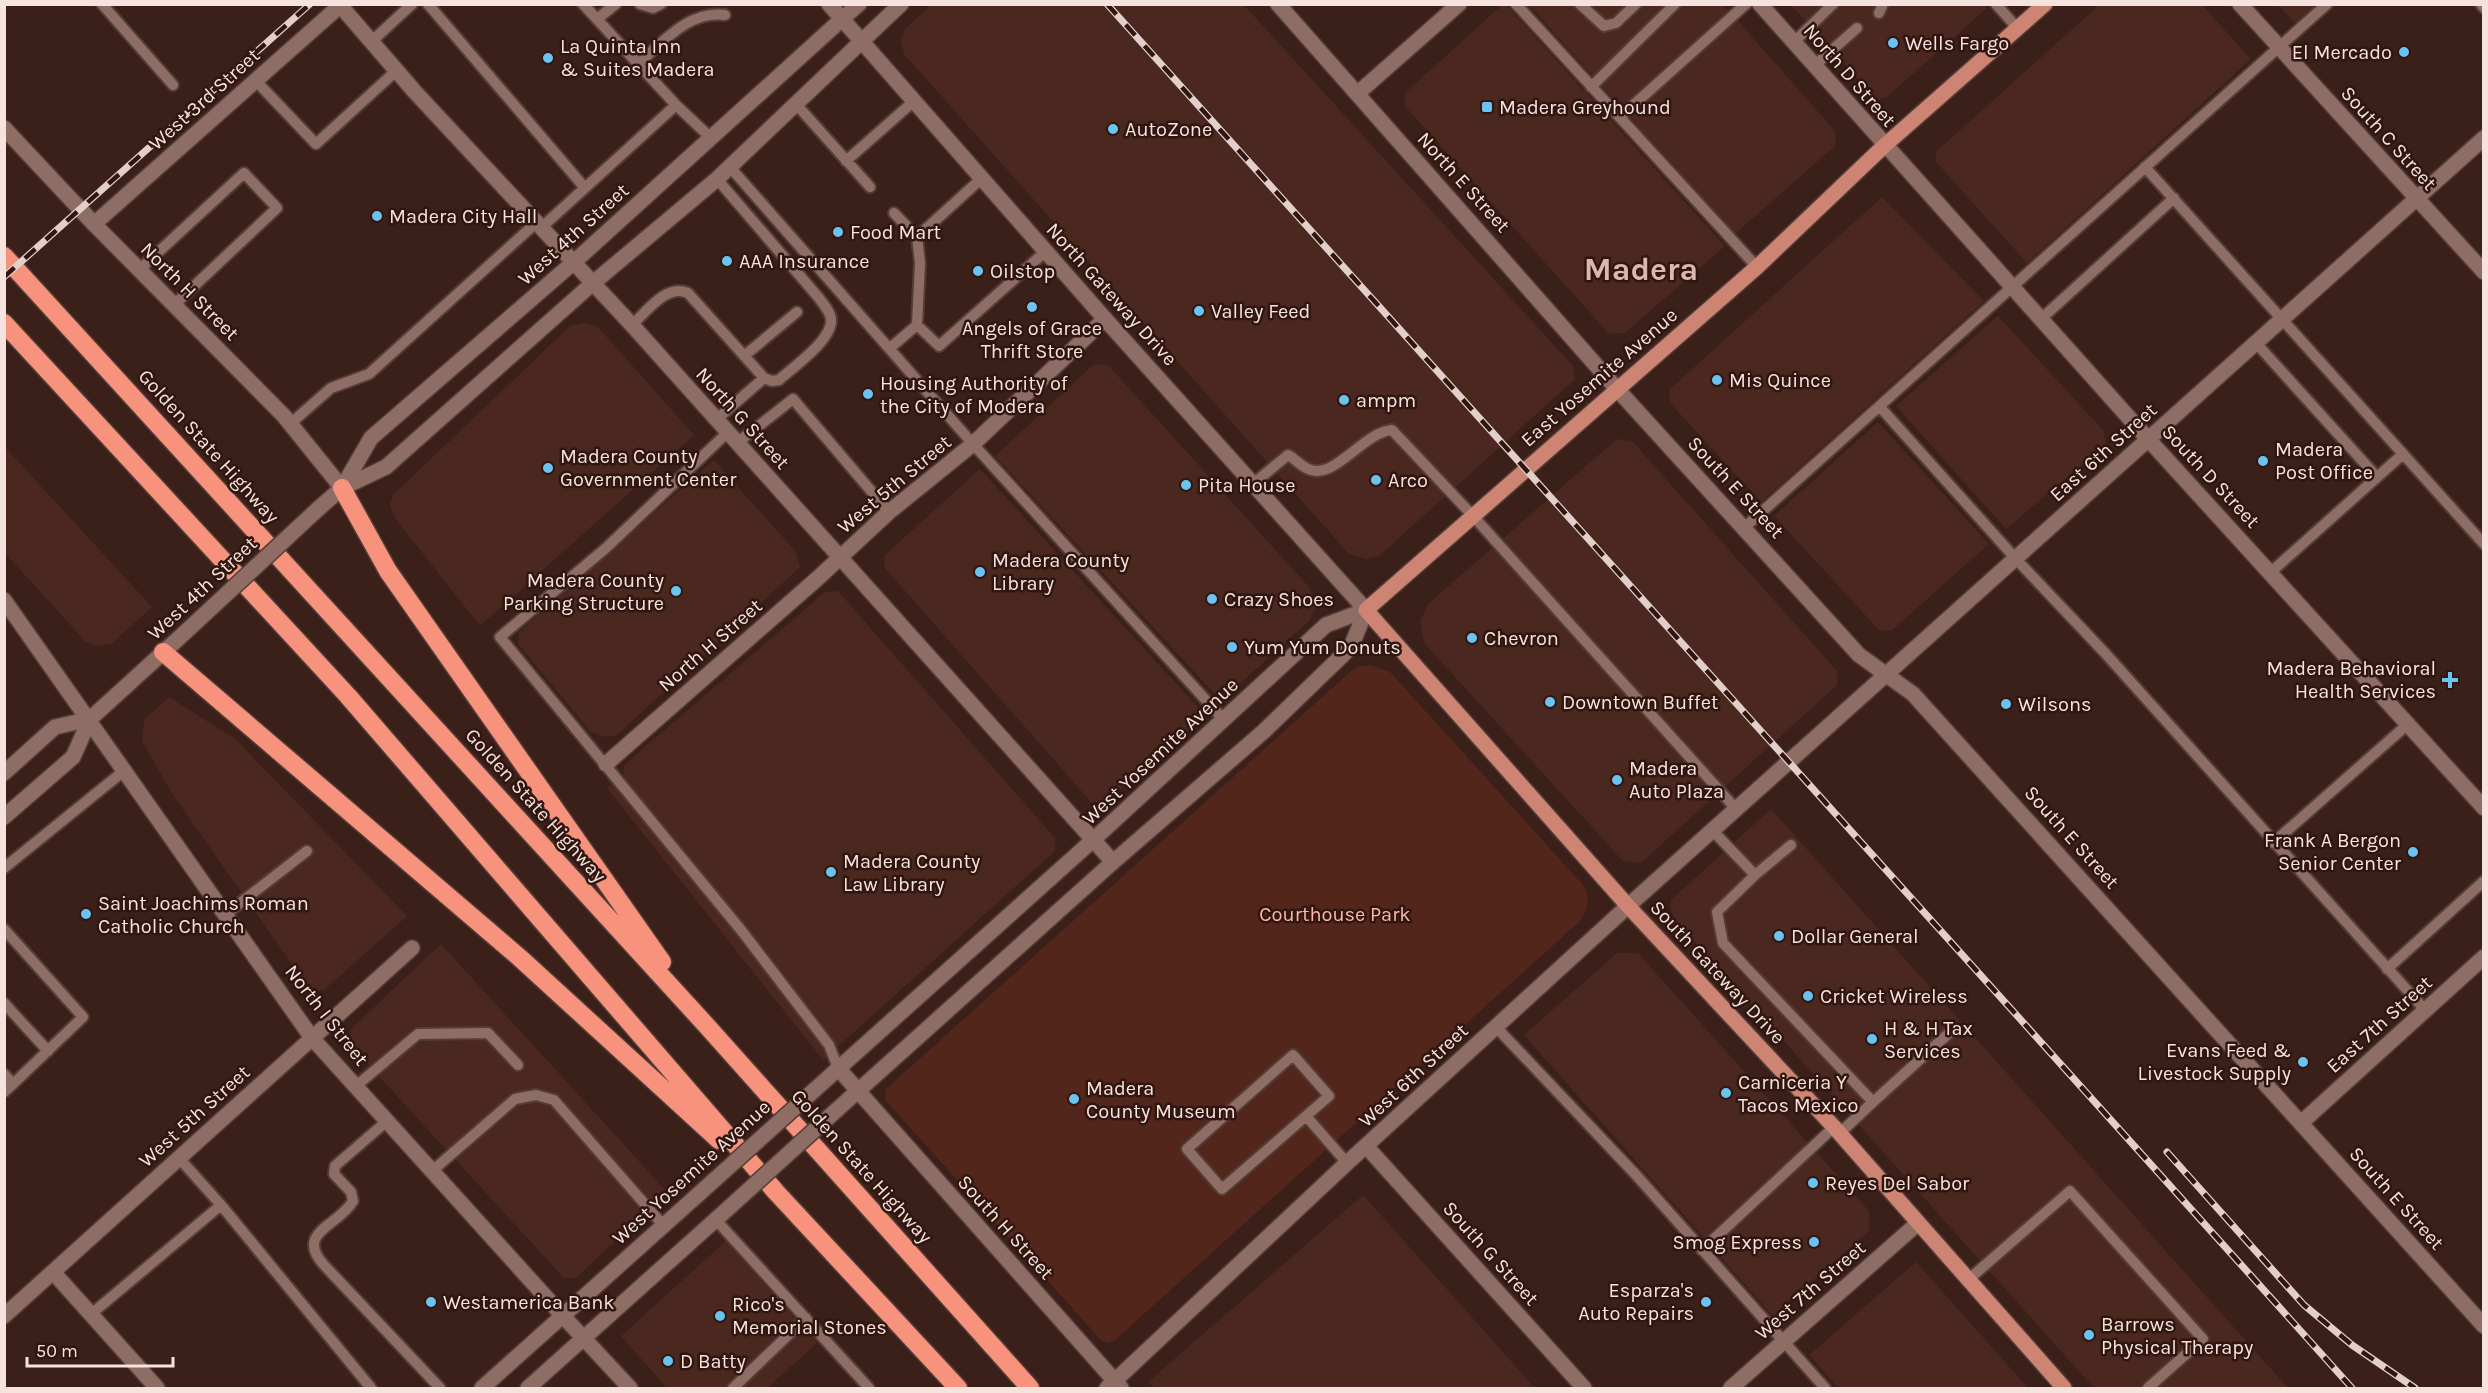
<svg xmlns="http://www.w3.org/2000/svg" width="2488" height="1393" viewBox="0 0 2488 1393" font-family="Karla,sans-serif">
<style>
.built{fill:#4a271f}
.green{fill:#53261c}
.lines{fill:none;stroke-linecap:round;stroke-linejoin:round}
.service-casing{stroke:#543d38;stroke-width:14}
.minor-casing{stroke:#543d38;stroke-width:18}
.tertiary-casing{stroke:#543d38;stroke-width:18}
.secondary-casing{stroke:#543d38;stroke-width:18}
.primary-casing{stroke:#543d38;stroke-width:18}
.motorway-casing{stroke:#543d38;stroke-width:21}
.service{stroke:#8e6d65;stroke-width:10}
.minor{stroke:#8e6d65;stroke-width:15}
.tertiary{stroke:#8e6d65;stroke-width:15}
.secondary{stroke:#8e6d65;stroke-width:15}
.primary{stroke:#cd8473;stroke-width:15}
.motorway{stroke:#f7937c;stroke-width:18}
.rail-casing{stroke:#e3cfca;stroke-width:7}
.rail{stroke:#311610;stroke-width:4.5;stroke-dasharray:14;stroke-linecap:butt}
.secondary-bridge-casing{stroke:#543d38;stroke-width:18;stroke-linecap:butt}
.secondary-bridge{stroke:#8e6d65;stroke-width:15}
.poi-dot{fill:#6bc3f2;stroke:#311610;stroke-width:2}
.labels{text-anchor:middle;stroke-width:5;stroke-linejoin:round;paint-order:stroke}
.poi-label{font-size:20px;fill:#f6e3de;stroke:#311610;text-anchor:start}
.street-label{font-size:20px;fill:#f6e3de;stroke:#311610}
.park-label{font-size:20px;fill:#fcb8a8;stroke:#311610}
.town-label{font-size:32px;font-weight:bold;fill:#dbb7ae;stroke:#311610}
</style>
<rect width="100%" height="100%" fill="#3b201a"/>
<path class="built" d="M1984 4 1987 8 1887 97 1878 100 1791 5Z
M931 5H1244L1573 366 1575 379 1379 556 1366 559 1349 554 904 54 901 40 905 29Z
M1502 5H1506L1725 246 1625 333 1609 334 1405 106V93Z
M1529 5H1724L1835 131 1836 145 1735 234Z
M2099 5H2202L2251 59 2027 263 1936 162V152Z
M2278 5H2316L2295 23Z
M1882 197 1984 301 1761 502 1670 403 1669 390Z
M1998 316 2103 430 2106 444 2006 529 1896 406Z
M585 323 597 326 694 435 480 626 394 517 390 505 393 495 570 326Z
M1094 364 1108 365 1309 587 1313 597 1315 608 1310 620 1221 701 995 456Z
M1878 422 1989 544 1891 631 1879 630 1774 516Z
M1617 439 1632 441 1837 671V685L1641 863 1623 861 1424 643 1420 621 1429 603Z
M5 447 152 607 111 644 98 646 85 641 5 553Z
M714 460 796 552 800 567 617 735 604 737 591 732 518 644 519 632Z
M980 469 1205 715 1105 803 1091 802 884 567 885 555Z
M838 591 1055 838V851L823 1060 607 788 623 775 624 765 825 592Z
M169 697 235 739 407 916 324 990H310L173 795 142 741 144 720Z
M1771 809 2288 1388H2094L1673 917 1670 905 1671 900Z
M441 944 667 1192 576 1278H564L353 1048 350 1030Z
M1617 953H1638L1869 1211V1231L1773 1316 1524 1035Z
M1363 1195 1535 1388H1154L1148 1382Z
M726 1241 817 1343 767 1388H667L621 1336Z
M1916 1262 2028 1388H1839L1809 1355Z"/>
<path class="green" d="M1370 665 1390 672 1583 885C1591 899 1588 910 1579 922L1115 1340 1108 1343 1101 1340 888 1103 885 1099 886 1089 1349 673 1358 667Z"/>
<g class="lines">
<g class="service-casing">
<path id="service" d="M102 4 173 85
M428 4 585 188
M583 4 676 105 711 138
M640 4 653 8 661 4
M1516 4 1757 267
M1580 4 1604 26 1616 23 1636 4
M1996 4 2018 29
M2481 4 2484 8
M1879 13 1883 4
M597 19 616 4
M371 42 412 4
M1793 43 1833 4
M638 64C663 42 689 10 725 15
M1814 66 1857 28
M256 81 316 144 396 71
M1591 87 1675 4
M796 104 870 187
M1620 117 1746 4
M846 161 914 101
M730 167 973 444 1224 720
M2145 167 2484 544
M717 179 819 298C824 305 830 311 831 319 833 340 793 367 779 380L772 381 764 378
M894 213 917 237 982 178
M542 227 676 105
M917 237 920 263 917 325
M140 269 244 173 277 208 174 305
M2041 319 2174 198
M632 325C646 312 667 283 688 293L764 378 717 419
M2256 343 2377 477
M890 348 917 325 939 346 1046 251
M744 356 797 312
M1880 407 2016 559 2105 653 2425 1010
M290 424 331 388 369 374 537 222
M728 432 606 548 500 637 741 930 829 1045 838 1068
M737 443 793 399 889 512
M1254 483 1288 455C1296 459 1302 468 1311 470 1336 478 1364 432 1392 430L1474 517 1737 810
M1745 527 2327 4
M2271 572 2403 454
M1713 831 1755 875 1717 912 1723 943 1873 1102 1948 1034
M2273 843 2408 724
M4 868 125 770
M1755 875 1791 845
M226 914 307 851
M4 929 83 1017 13 1084
M2387 969 2484 881
M4 1003 48 1051
M1496 1027 1637 1176 1825 1388
M1293 1055 1329 1096 1222 1189 1187 1149Z
M4 1074 13 1084 4 1092
M356 1086 418 1034 488 1033 518 1065
M1306 1116 1347 1163
M387 1121 335 1166 334 1174 351 1192 353 1201C339 1226 294 1232 324 1265L440 1388
M1840 1133 1873 1102
M432 1171 515 1099 536 1095 554 1100 663 1225
M221 1205 371 1388
M716 1220 869 1388
M1702 1250 1834 1127
M1968 1280 2070 1191 2203 1339 2148 1388
M90 1315 221 1205 179 1158
M733 1388 806 1318"/>
</g>
<g class="minor-casing">
<path id="minor" d="M339 4 415 92 632 325 1113 862
M1278 4 1617 389 1859 655 1913 694 2484 1326
M1760 4 2148 439 2484 808
M2240 4 2484 272
M842 19 859 4
M862 41 901 4
M1357 94 1459 4
M94 224 342 4
M606 764 818 578 889 512 973 444 1105 319
M859 1092 1121 1388
M2302 1122 2484 957
M1366 1146 1584 1388
M53 1272 157 1388
M4 1316 412 948
M1107 1388 1347 1163 1628 906 2484 138
M1731 1388 1917 1224"/>
</g>
<g class="tertiary-casing">
<path id="tertiary" d="M562 1315 630 1388"/>
</g>
<g class="secondary-casing">
<path id="secondary" d="M829 4 1105 319 1366 610
M4 128 94 224 284 416 342 488
M342 488 371 438 574 262 842 19
M318 509 342 488 386 467 593 283 717 179 862 41
M4 600 312 1038 562 1315
M4 773 55 727 90 719
M4 817 73 757 90 719 179 638
M838 1068 859 1092
M810 1094 1093 840 1326 625 1366 610
M830 1116 1113 862 1263 732 1351 647 1366 610
M482 1388 701 1192
M528 1388 722 1214"/>
</g>
<g class="primary-casing">
<path id="primary" d="M2045 4 1884 146 1757 267 1366 610 1628 906 1834 1127 2064 1388"/>
</g>
<g class="motorway-casing">
<path id="motorway" d="M4 256 706 1025 1030 1388
M4 323 348 696 776 1192 958 1388
M342 488 388 571 662 962
M163 652 520 958 719 1140"/>
</g>
<use href="#service" class="service"/>
<use href="#minor" class="minor"/>
<use href="#tertiary" class="tertiary"/>
<use href="#secondary" class="secondary"/>
<use href="#primary" class="primary"/>
<use href="#motorway" class="motorway"/>
<g class="rail-casing">
<path id="rail" d="M1107 4 2352 1388
M4 277 310 4
M2167 1152 2304 1305 2352 1345 2415 1388"/>
</g>
<use href="#rail" class="rail"/>
<g class="secondary-bridge-casing">
<path id="secondary-bridge" d="M179 638 318 509
M701 1192 810 1094
M722 1214 830 1116"/>
</g>
<use href="#secondary-bridge" class="secondary-bridge"/>
</g>
<g class="poi-dot">
<circle cx="1893" cy="43" r="6"/>
<circle cx="2404" cy="52" r="6"/>
<circle cx="548" cy="58" r="6"/>
<rect x="1481" y="101" width="12" height="12" rx="3"/>
<circle cx="1113" cy="129" r="6"/>
<circle cx="377" cy="216" r="6"/>
<circle cx="838" cy="232" r="6"/>
<circle cx="727" cy="261" r="6"/>
<circle cx="978" cy="271" r="6"/>
<circle cx="1032" cy="307" r="6"/>
<circle cx="1199" cy="311" r="6"/>
<circle cx="1717" cy="380" r="6"/>
<circle cx="868" cy="394" r="6"/>
<circle cx="1344" cy="400" r="6"/>
<circle cx="2263" cy="461" r="6"/>
<circle cx="548" cy="468" r="6"/>
<circle cx="1376" cy="480" r="6"/>
<circle cx="1186" cy="485" r="6"/>
<circle cx="980" cy="572" r="6"/>
<circle cx="676" cy="591" r="6"/>
<circle cx="1212" cy="599" r="6"/>
<circle cx="1472" cy="638" r="6"/>
<circle cx="1232" cy="647" r="6"/>
<path d="M2447 671h6v6h6v6h-6v6h-6v-6h-6v-6h6z"/>
<circle cx="1550" cy="702" r="6"/>
<circle cx="2006" cy="704" r="6"/>
<circle cx="1617" cy="780" r="6"/>
<circle cx="2413" cy="852" r="6"/>
<circle cx="831" cy="872" r="6"/>
<circle cx="86" cy="914" r="6"/>
<circle cx="1779" cy="936" r="6"/>
<circle cx="1808" cy="996" r="6"/>
<circle cx="1872" cy="1039" r="6"/>
<circle cx="2303" cy="1062" r="6"/>
<circle cx="1726" cy="1093" r="6"/>
<circle cx="1074" cy="1099" r="6"/>
<circle cx="1813" cy="1183" r="6"/>
<circle cx="1814" cy="1242" r="6"/>
<circle cx="431" cy="1302" r="6"/>
<circle cx="1706" cy="1302" r="6"/>
<circle cx="720" cy="1316" r="6"/>
<circle cx="2089" cy="1335" r="6"/>
<circle cx="668" cy="1361" r="6"/>
</g>
<g class="labels">
<g class="poi-label">
<text x="1905" y="50">Wells Fargo</text>
<text x="560" y="53">La Quinta Inn<tspan x="560" dy="23">&amp; Suites Madera</tspan></text>
<text x="2392" y="59" text-anchor="end">El Mercado</text>
<text x="1499" y="114">Madera Greyhound</text>
<text x="1125" y="136">AutoZone</text>
<text x="389" y="223">Madera City Hall</text>
<text x="850" y="239">Food Mart</text>
<text x="739" y="268">AAA Insurance</text>
<text x="990" y="278">Oilstop</text>
<text x="1211" y="318">Valley Feed</text>
<text x="1032" y="335" text-anchor="middle">Angels of Grace<tspan x="1032" dy="23">Thrift Store</tspan></text>
<text x="1729" y="387">Mis Quince</text>
<text x="880" y="390">Housing Authority of<tspan x="880" dy="23">the City of Modera</tspan></text>
<text x="1356" y="407">ampm</text>
<text x="2275" y="456">Madera<tspan x="2275" dy="23">Post Office</tspan></text>
<text x="560" y="463">Madera County<tspan x="560" dy="23">Government Center</tspan></text>
<text x="1388" y="487">Arco</text>
<text x="1198" y="492">Pita House</text>
<text x="992" y="567">Madera County<tspan x="992" dy="23">Library</tspan></text>
<text x="664" y="587" text-anchor="end">Madera County<tspan x="664" dy="23">Parking Structure</tspan></text>
<text x="1224" y="606">Crazy Shoes</text>
<text x="1484" y="645">Chevron</text>
<text x="1244" y="654">Yum Yum Donuts</text>
<text x="2436" y="675" text-anchor="end">Madera Behavioral<tspan x="2436" dy="23">Health Services</tspan></text>
<text x="1562" y="709">Downtown Buffet</text>
<text x="2018" y="711">Wilsons</text>
<text x="1629" y="775">Madera<tspan x="1629" dy="23">Auto Plaza</tspan></text>
<text x="2401" y="847" text-anchor="end">Frank A Bergon<tspan x="2401" dy="23">Senior Center</tspan></text>
<text x="843" y="868">Madera County<tspan x="843" dy="23">Law Library</tspan></text>
<text x="98" y="910">Saint Joachims Roman<tspan x="98" dy="23">Catholic Church</tspan></text>
<text x="1791" y="943">Dollar General</text>
<text x="1820" y="1003">Cricket Wireless</text>
<text x="1884" y="1035">H &amp; H Tax<tspan x="1884" dy="23">Services</tspan></text>
<text x="2291" y="1057" text-anchor="end">Evans Feed &amp;<tspan x="2291" dy="23">Livestock Supply</tspan></text>
<text x="1738" y="1089">Carniceria Y<tspan x="1738" dy="23">Tacos Mexico</tspan></text>
<text x="1086" y="1095">Madera<tspan x="1086" dy="23">County Museum</tspan></text>
<text x="1825" y="1190">Reyes Del Sabor</text>
<text x="1802" y="1249" text-anchor="end">Smog Express</text>
<text x="1694" y="1297" text-anchor="end">Esparza's<tspan x="1694" dy="23">Auto Repairs</tspan></text>
<text x="443" y="1309">Westamerica Bank</text>
<text x="732" y="1311">Rico's<tspan x="732" dy="23">Memorial Stones</tspan></text>
<text x="2101" y="1331">Barrows<tspan x="2101" dy="23">Physical Therapy</tspan></text>
<text x="680" y="1368">D Batty</text>
</g>
<g class="street-label">
<text transform="translate(1850 75) rotate(49)" y="7">North D Street</text>
<text transform="translate(204 99) rotate(-42)" y="7">West 3rd Street</text>
<text transform="translate(2389 138) rotate(48)" y="7">South C Street</text>
<text transform="translate(1464 182) rotate(48)" y="7">North E Street</text>
<text transform="translate(573 234) rotate(-42)" y="7">West 4th Street</text>
<text transform="translate(190 291) rotate(45)" y="7">North H Street</text>
<text transform="translate(1112 294) rotate(48)" y="7">North Gateway Drive</text>
<text transform="translate(1599 377) rotate(-41)" y="7">East Yosemite Avenue</text>
<text transform="translate(743 418) rotate(48)" y="7">North G Street</text>
<text transform="translate(209 446) rotate(48)" y="7">Golden State Highway</text>
<text transform="translate(2103 452) rotate(-42)" y="7">East 6th Street</text>
<text transform="translate(2211 476) rotate(47)" y="7">South D Street</text>
<text transform="translate(894 484) rotate(-40)" y="7">West 5th Street</text>
<text transform="translate(1736 487) rotate(47)" y="7">South E Street</text>
<text transform="translate(202 588) rotate(-43)" y="7">West 4th Street</text>
<text transform="translate(710 645) rotate(-41)" y="7">North H Street</text>
<text transform="translate(1160 751) rotate(-43)" y="7">West Yosemite Avenue</text>
<text transform="translate(536 805) rotate(48)" y="7">Golden State Highway</text>
<text transform="translate(2072 837) rotate(48)" y="7">South E Street</text>
<text transform="translate(1718 972) rotate(47)" y="7">South Gateway Drive</text>
<text transform="translate(327 1015) rotate(52)" y="7">North I Street</text>
<text transform="translate(2379 1024) rotate(-42)" y="7">East 7th Street</text>
<text transform="translate(1413 1075) rotate(-43)" y="7">West 6th Street</text>
<text transform="translate(194 1116) rotate(-42)" y="7">West 5th Street</text>
<text transform="translate(862 1166) rotate(48)" y="7">Golden State Highway</text>
<text transform="translate(691 1172) rotate(-42)" y="7">West Yosemite Avenue</text>
<text transform="translate(2397 1198) rotate(48)" y="7">South E Street</text>
<text transform="translate(1006 1227) rotate(48)" y="7">South H Street</text>
<text transform="translate(1491 1253) rotate(48)" y="7">South G Street</text>
<text transform="translate(1810 1290) rotate(-41)" y="7">West 7th Street</text>
</g>
<g class="park-label">
<text x="1335" y="921">Courthouse Park</text>
</g>
<g class="town-label">
<text x="1641" y="280">Madera</text>
</g>
</g>
<rect width="2488" height="1393" fill="none" stroke="#f6e3de" stroke-width="12"/>
<path d="M27 1357v9h146v-9" fill="none" stroke="#f6e3de" stroke-width="3"/>
<text x="36" y="1357" font-size="18" fill="#f6e3de" stroke="#311610" stroke-width="4.5" paint-order="stroke">50 m</text>
</svg>
